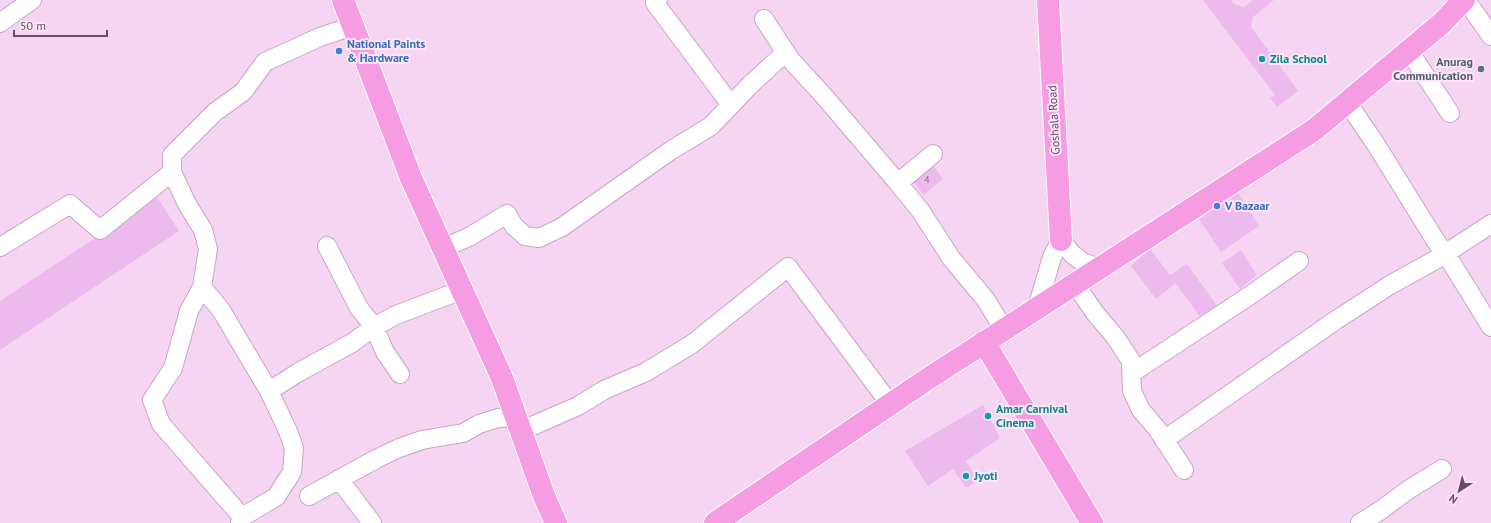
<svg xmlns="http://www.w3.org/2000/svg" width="1491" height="523" viewBox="0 0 1491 523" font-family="'PT Sans',sans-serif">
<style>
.residential{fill:#f6d5f2}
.building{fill:#edbaee}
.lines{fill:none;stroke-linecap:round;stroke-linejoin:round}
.minor-casing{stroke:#c7a6c5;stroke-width:20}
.major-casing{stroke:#fff;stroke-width:24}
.minor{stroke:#fff;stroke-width:18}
.major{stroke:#f69ce3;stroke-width:22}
.shop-dot{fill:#3f7fe0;stroke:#fee6f9;stroke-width:1.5}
.culture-dot{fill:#0f9aa8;stroke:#fee6f9;stroke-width:1.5}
.service-dot{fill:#5c6f8a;stroke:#fee6f9;stroke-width:1.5}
.labels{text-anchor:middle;stroke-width:4;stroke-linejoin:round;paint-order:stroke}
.number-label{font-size:10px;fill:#8d658f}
.shop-label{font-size:12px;font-weight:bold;fill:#366cbe;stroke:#fee6f9;text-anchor:start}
.culture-label{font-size:12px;font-weight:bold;fill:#0d838f;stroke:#fee6f9;text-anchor:start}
.service-label{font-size:12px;font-weight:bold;fill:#4e5e75;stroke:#fee6f9;text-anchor:end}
.street-label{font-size:12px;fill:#6d496f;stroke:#fee6f9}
</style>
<rect width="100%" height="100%" fill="#fae0f5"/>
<path class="residential" d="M0 0H1491V523H0Z"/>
<path class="building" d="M1203 0H1231L1234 4 1244 7 1253 0H1274L1253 17 1251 27 1298 91 1277 107 1270 98 1275 95Z
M931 162 943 179 924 195 911 179Z
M1237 191 1259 226 1221 252 1199 219Z
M157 197 179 231 0 350V301Z
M1150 249 1170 275 1187 264 1217 306 1201 318 1170 276 1175 284 1156 299 1131 266Z
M1241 250 1257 275 1240 289 1222 263Z
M983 405 1000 438 966 461 977 480 966 488 953 469 928 486 905 451Z"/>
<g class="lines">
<g class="minor-casing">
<path id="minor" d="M658 0 655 3 731 105
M1466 0 1491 36
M764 19 790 59 823 95 898 183 920 210 951 258 986 300 1004 330
M0 23 32 0
M1409 51 1450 113
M1347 102 1375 143 1437 243 1446 254 1491 327
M898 183 933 154
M327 246 359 308 374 327 385 352 400 374
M0 247 70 204 100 230 172 172
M443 248 469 237 507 214 514 226 525 236 539 238 562 227 670 151 711 126 750 85 786 52
M1075 284 1095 313 1116 338 1131 361 1132 391 1141 410 1158 430 1184 470
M202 287 221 310 269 391 288 431 294 448 292 472 276 497 242 517
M1037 308 1052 257 1061 240 1072 254 1084 263 1101 268
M1132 373 1246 298 1299 261
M269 391 299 372 352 343 374 327 396 315 462 290
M521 431 578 406 604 390 646 372 692 344 788 267 890 404
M1164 440 1336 320 1390 285 1437 259 1491 224
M339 479 372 523
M309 496 376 459 399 448 422 440 463 433 479 424 498 418 516 417
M240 523 242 517 161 424 152 400 173 368 189 311 202 287 208 249 203 230 187 204 172 172V155L215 112 243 92 265 62 320 37 353 26
M1360 523 1381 510 1408 490 1442 469"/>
</g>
<g class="major-casing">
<path id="major" d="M343 0 411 178 502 378 544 496 556 523
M1048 0 1061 240
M984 342 1092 523
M715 523 929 378 1314 130 1442 23 1464 0"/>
</g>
<use href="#minor" class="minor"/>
<use href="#major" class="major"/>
</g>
<g class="shop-dot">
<circle cx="339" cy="51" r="4"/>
<circle cx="1217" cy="206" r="4"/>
</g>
<g class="culture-dot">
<circle cx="1262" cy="59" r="4"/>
<circle cx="988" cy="416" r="4"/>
<circle cx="966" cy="476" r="4"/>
</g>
<circle class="service-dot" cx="1481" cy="69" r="4"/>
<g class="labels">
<g class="number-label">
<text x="927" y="183">4</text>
</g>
<g class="shop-label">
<text x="347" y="48">National Paints<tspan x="347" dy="14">&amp; Hardware</tspan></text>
<text x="1225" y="210">V Bazaar</text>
</g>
<g class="culture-label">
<text x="1270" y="63">Zila School</text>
<text x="996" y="413">Amar Carnival<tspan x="996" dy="14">Cinema</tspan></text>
<text x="974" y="480">Jyoti</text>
</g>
<g class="service-label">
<text x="1473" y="66">Anurag<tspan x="1473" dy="14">Communication</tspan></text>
</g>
<g class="street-label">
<text transform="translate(1054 120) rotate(-93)" y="4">Goshala Road</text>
</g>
</g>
<g transform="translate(1459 491) rotate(216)" stroke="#fee6f9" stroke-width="3" paint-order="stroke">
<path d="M0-3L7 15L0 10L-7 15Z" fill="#6d496f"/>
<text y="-6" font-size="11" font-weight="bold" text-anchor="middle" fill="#6d496f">N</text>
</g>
<path d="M14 30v6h93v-6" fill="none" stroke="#6d496f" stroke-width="2"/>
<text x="20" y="30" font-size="12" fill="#6d496f" stroke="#fee6f9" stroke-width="3" paint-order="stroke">50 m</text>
</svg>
